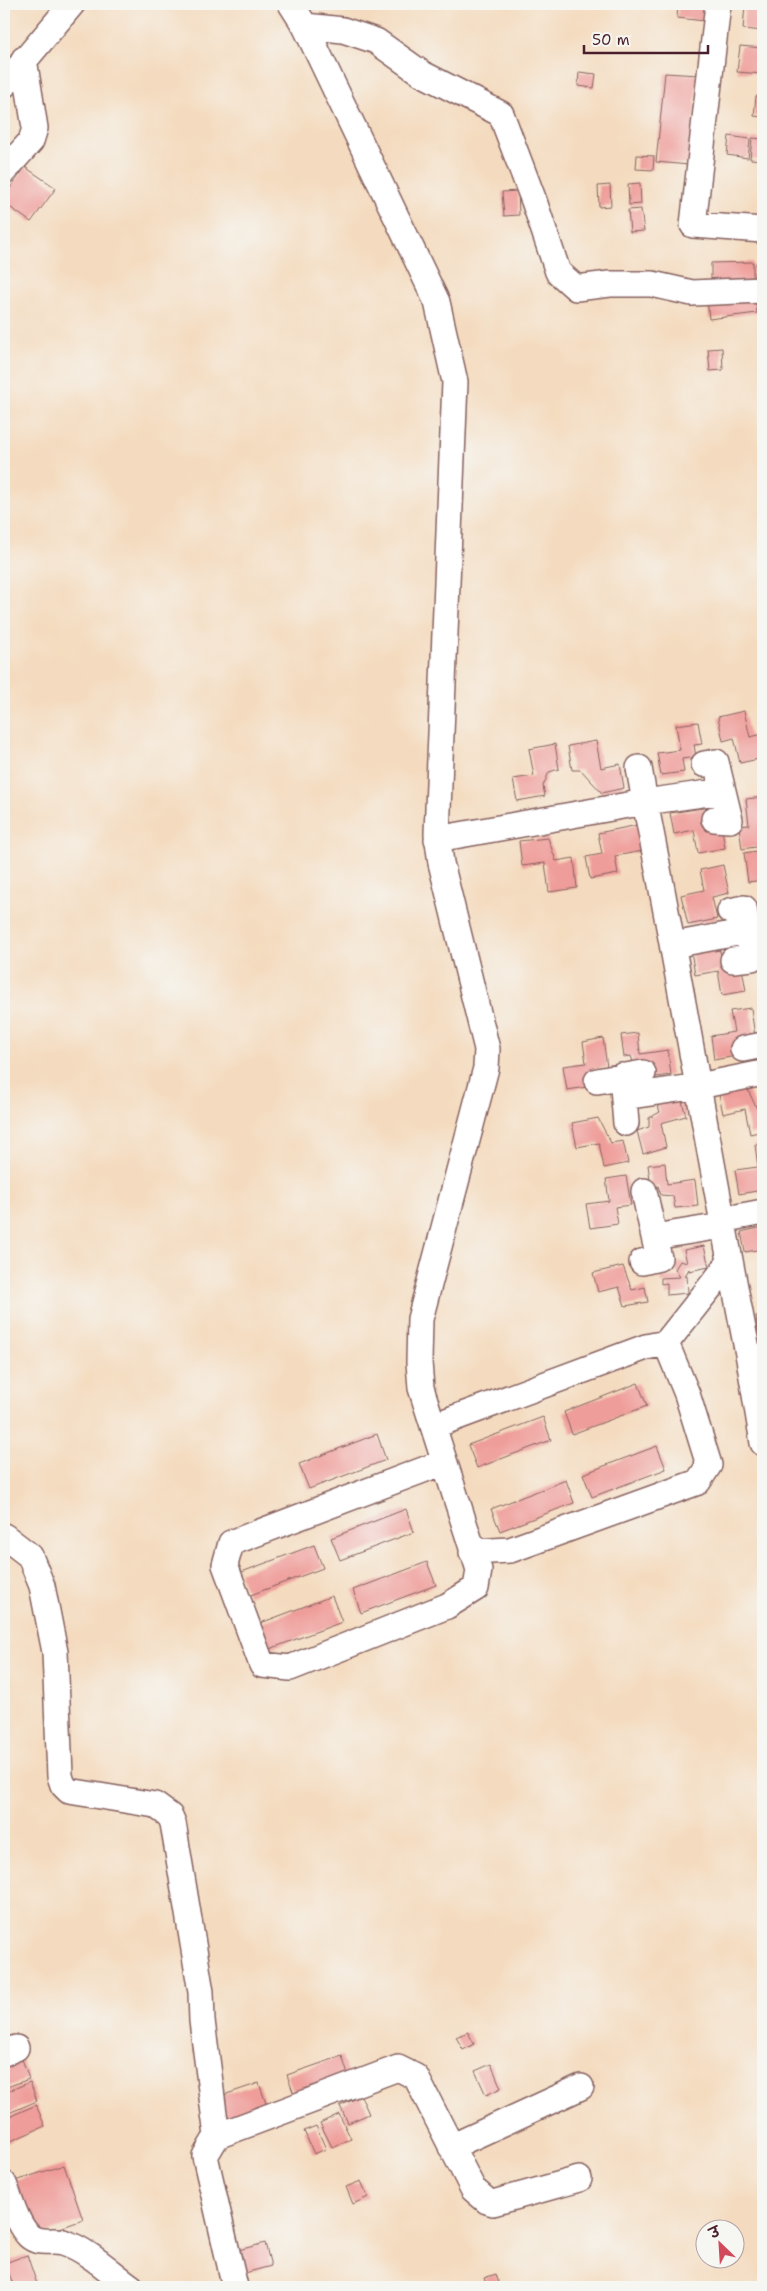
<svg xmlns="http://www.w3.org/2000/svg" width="767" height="2291" viewBox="0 0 767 2291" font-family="'Shantell Sans','Playpen Sans Deva',sans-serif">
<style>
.building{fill:#ef9d9a}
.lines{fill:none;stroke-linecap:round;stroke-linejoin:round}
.minor-casing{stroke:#86615f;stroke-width:28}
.minor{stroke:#fff;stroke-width:25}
</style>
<rect width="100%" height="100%" fill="#f6f6f2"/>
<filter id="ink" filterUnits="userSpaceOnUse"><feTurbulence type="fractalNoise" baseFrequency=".02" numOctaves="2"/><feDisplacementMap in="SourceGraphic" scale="10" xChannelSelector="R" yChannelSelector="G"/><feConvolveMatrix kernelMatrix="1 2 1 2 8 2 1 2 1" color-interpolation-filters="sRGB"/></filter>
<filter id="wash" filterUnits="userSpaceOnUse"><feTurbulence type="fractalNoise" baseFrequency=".0096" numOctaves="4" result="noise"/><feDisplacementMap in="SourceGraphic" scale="20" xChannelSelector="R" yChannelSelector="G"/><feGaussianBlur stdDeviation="1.12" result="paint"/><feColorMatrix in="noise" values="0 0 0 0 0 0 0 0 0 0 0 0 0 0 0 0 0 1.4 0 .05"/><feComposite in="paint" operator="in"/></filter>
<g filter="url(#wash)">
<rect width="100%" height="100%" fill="#f4dbbf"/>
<g id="blocks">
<path class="building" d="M678 4H707L705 21 677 18Z
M745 4 763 5V31L743 29Z
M740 46 763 48V74L737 72Z
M579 72 596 74 594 88 578 86Z
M665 73 698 75 689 165 656 162Z
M756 96 763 97V117L754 116Z
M729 136 750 139 748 158 727 155Z
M752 138 763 139V160L750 159Z
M637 155 654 156 653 170 636 169Z
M25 167 56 188 31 222 4 203V197Z
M640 183 641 204 629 205 628 184Z
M610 185 611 206 599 207 598 186Z
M518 191 519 215 504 216 502 192Z
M641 209 644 231 630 232 628 210Z
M753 262V283L711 284V263Z
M756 263H763V280H757Z
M755 294 757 313 709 319 707 299Z
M722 348 723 370 710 371 708 349Z
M744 711 750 737 763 734V758L740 763 734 738 723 741 718 717Z
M698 722 702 744 694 745 696 757 682 759 684 772 661 775 657 753 680 750 676 725Z
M596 741 601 768 620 764 624 788 602 793 581 770H572L568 746Z
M555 744 559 769 549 772 543 786 545 796 517 801 513 779 534 776 529 749Z
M763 797V846L742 849 739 826 749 825 746 799Z
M703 808 707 831 722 828 725 848 698 853 694 830 674 834 670 813Z
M638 825 643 851 615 856 618 874 590 879 586 857 602 854 598 833Z
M548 838 556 861 574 858 577 888 549 892 545 863 522 866 519 841Z
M763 850V880L748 882 744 853Z
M723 865 729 893 712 897 717 919 688 925 681 895 704 890 700 870Z
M717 946 730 971 742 968 746 991 722 995 718 971 695 975 691 951Z
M751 1008 755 1037 742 1055 714 1060 711 1036 734 1032 730 1011Z
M638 1033 640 1054 668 1050 671 1075 648 1078 634 1065 631 1056 624 1057 621 1035Z
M603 1038 607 1067 592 1069 594 1086 567 1090 563 1066 586 1063 583 1042Z
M745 1084 757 1109 763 1108V1131L750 1134 745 1109 723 1114 718 1089Z
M680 1094 686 1116 661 1123 666 1147 643 1154 637 1131 649 1127V1118L660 1112 657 1103Z
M598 1118 611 1143 623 1141 628 1163 604 1168 599 1143 577 1147 572 1123Z
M763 1144V1190L739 1194 735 1170 758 1167 755 1145Z
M665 1163 667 1184 695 1180 698 1206 675 1208 673 1196 661 1195 658 1186 651 1187 648 1165Z
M626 1176 631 1205 615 1207 618 1224 590 1228 586 1204 609 1201 606 1179Z
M763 1227V1249L745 1252 741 1232Z
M704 1246 709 1267 689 1271V1269L685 1276H687L688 1293 667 1295V1283L661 1284V1278L680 1277 675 1269 680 1261 687 1263 684 1250Z
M623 1266 632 1290 645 1287 648 1302 625 1306 619 1287 598 1292 593 1273Z
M763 1314V1332L758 1333 756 1316Z
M638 1383 647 1406 572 1434 564 1412Z
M543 1417 551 1440 477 1468 468 1445Z
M377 1434 386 1460 309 1489 299 1464Z
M657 1446 666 1469 592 1497 583 1474Z
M566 1480 574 1503 500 1531 491 1509Z
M406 1509 414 1532 340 1560 331 1538Z
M314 1545 323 1568 248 1596 239 1573Z
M427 1562 436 1585 361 1613 353 1590Z
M332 1596 342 1622 267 1650 258 1624Z
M468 2032 474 2044 463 2050 456 2037Z
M21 2056 29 2079 4 2088V2062Z
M342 2056 351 2084 297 2103 287 2075Z
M491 2064 501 2088 486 2095 475 2071Z
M30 2082 37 2101 4 2115V2093Z
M259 2083 269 2112 228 2126 218 2097Z
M361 2096 369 2114 348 2123 340 2106Z
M36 2105 45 2126 4 2144V2119Z
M339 2114 351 2139 332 2147 320 2123Z
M316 2126 326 2149 314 2154 304 2131Z
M64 2165 83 2220 34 2237 15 2181Z
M361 2181 368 2197 353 2204 346 2187Z
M265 2243 271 2266 241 2274 235 2251Z
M27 2255 38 2287H14L5 2263Z
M496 2274 500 2287H487L484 2278Z"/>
</g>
</g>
<g filter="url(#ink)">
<use href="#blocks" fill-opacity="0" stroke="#86615f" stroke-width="1"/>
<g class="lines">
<g class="minor-casing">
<path id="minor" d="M291 4 305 26 437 302 455 382 437 834 441 863 487 1049 486 1068 420 1319 419 1362 421 1388 479 1570 476 1588 447 1606 290 1668 262 1665 225 1565 231 1543 444 1462
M718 4 693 225 763 230
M305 26 343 30 376 41 421 73 501 114 534 201 558 272 576 288 610 284H652L692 293 763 290
M4 85 72 4
M4 171 31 141 35 128 24 59
M704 764 716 762 730 820 714 819
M639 768 645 802 723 791
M437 839 645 802C682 987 712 1174 749 1359L763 1356
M730 911 744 908 752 958 733 960
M673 945 748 931
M743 1049 763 1045
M622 1076 626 1123
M597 1081 643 1073
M624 1097 699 1086 763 1073
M644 1191 654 1237 722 1226
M721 1220 763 1212
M642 1262 659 1258 654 1237
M666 1343 730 1262
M749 1359 763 1443
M433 1426 646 1347 666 1343 687 1394 709 1465 698 1482 510 1550 472 1552
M4 1536 30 1556 42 1586 55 1652 60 1776 63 1785 69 1791 155 1805 170 1816 173 1823 201 1992 202 2021 217 2136
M4 2053 16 2048
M451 2147 581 2087
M4 2184C11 2200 16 2223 29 2236 39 2245 52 2239 63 2242 88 2250 110 2272 131 2287
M235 2287 205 2156 217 2136 398 2068 416 2077 473 2189 487 2201 493 2203 579 2179"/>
</g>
<use href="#minor" class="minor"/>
</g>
</g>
<rect width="767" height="2291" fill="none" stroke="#f6f6f2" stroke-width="20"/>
<g transform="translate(720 2244) rotate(335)"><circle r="24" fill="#f6f6f2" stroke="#b1a0a2"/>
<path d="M0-4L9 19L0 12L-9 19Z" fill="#d1495b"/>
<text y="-8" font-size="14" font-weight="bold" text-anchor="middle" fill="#4a1f2b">उ</text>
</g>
<path d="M584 45v8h124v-8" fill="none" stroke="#4a1f2b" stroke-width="2.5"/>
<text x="592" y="45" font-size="15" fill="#4a1f2b" stroke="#f6f6f2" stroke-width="4" paint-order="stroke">50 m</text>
</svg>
